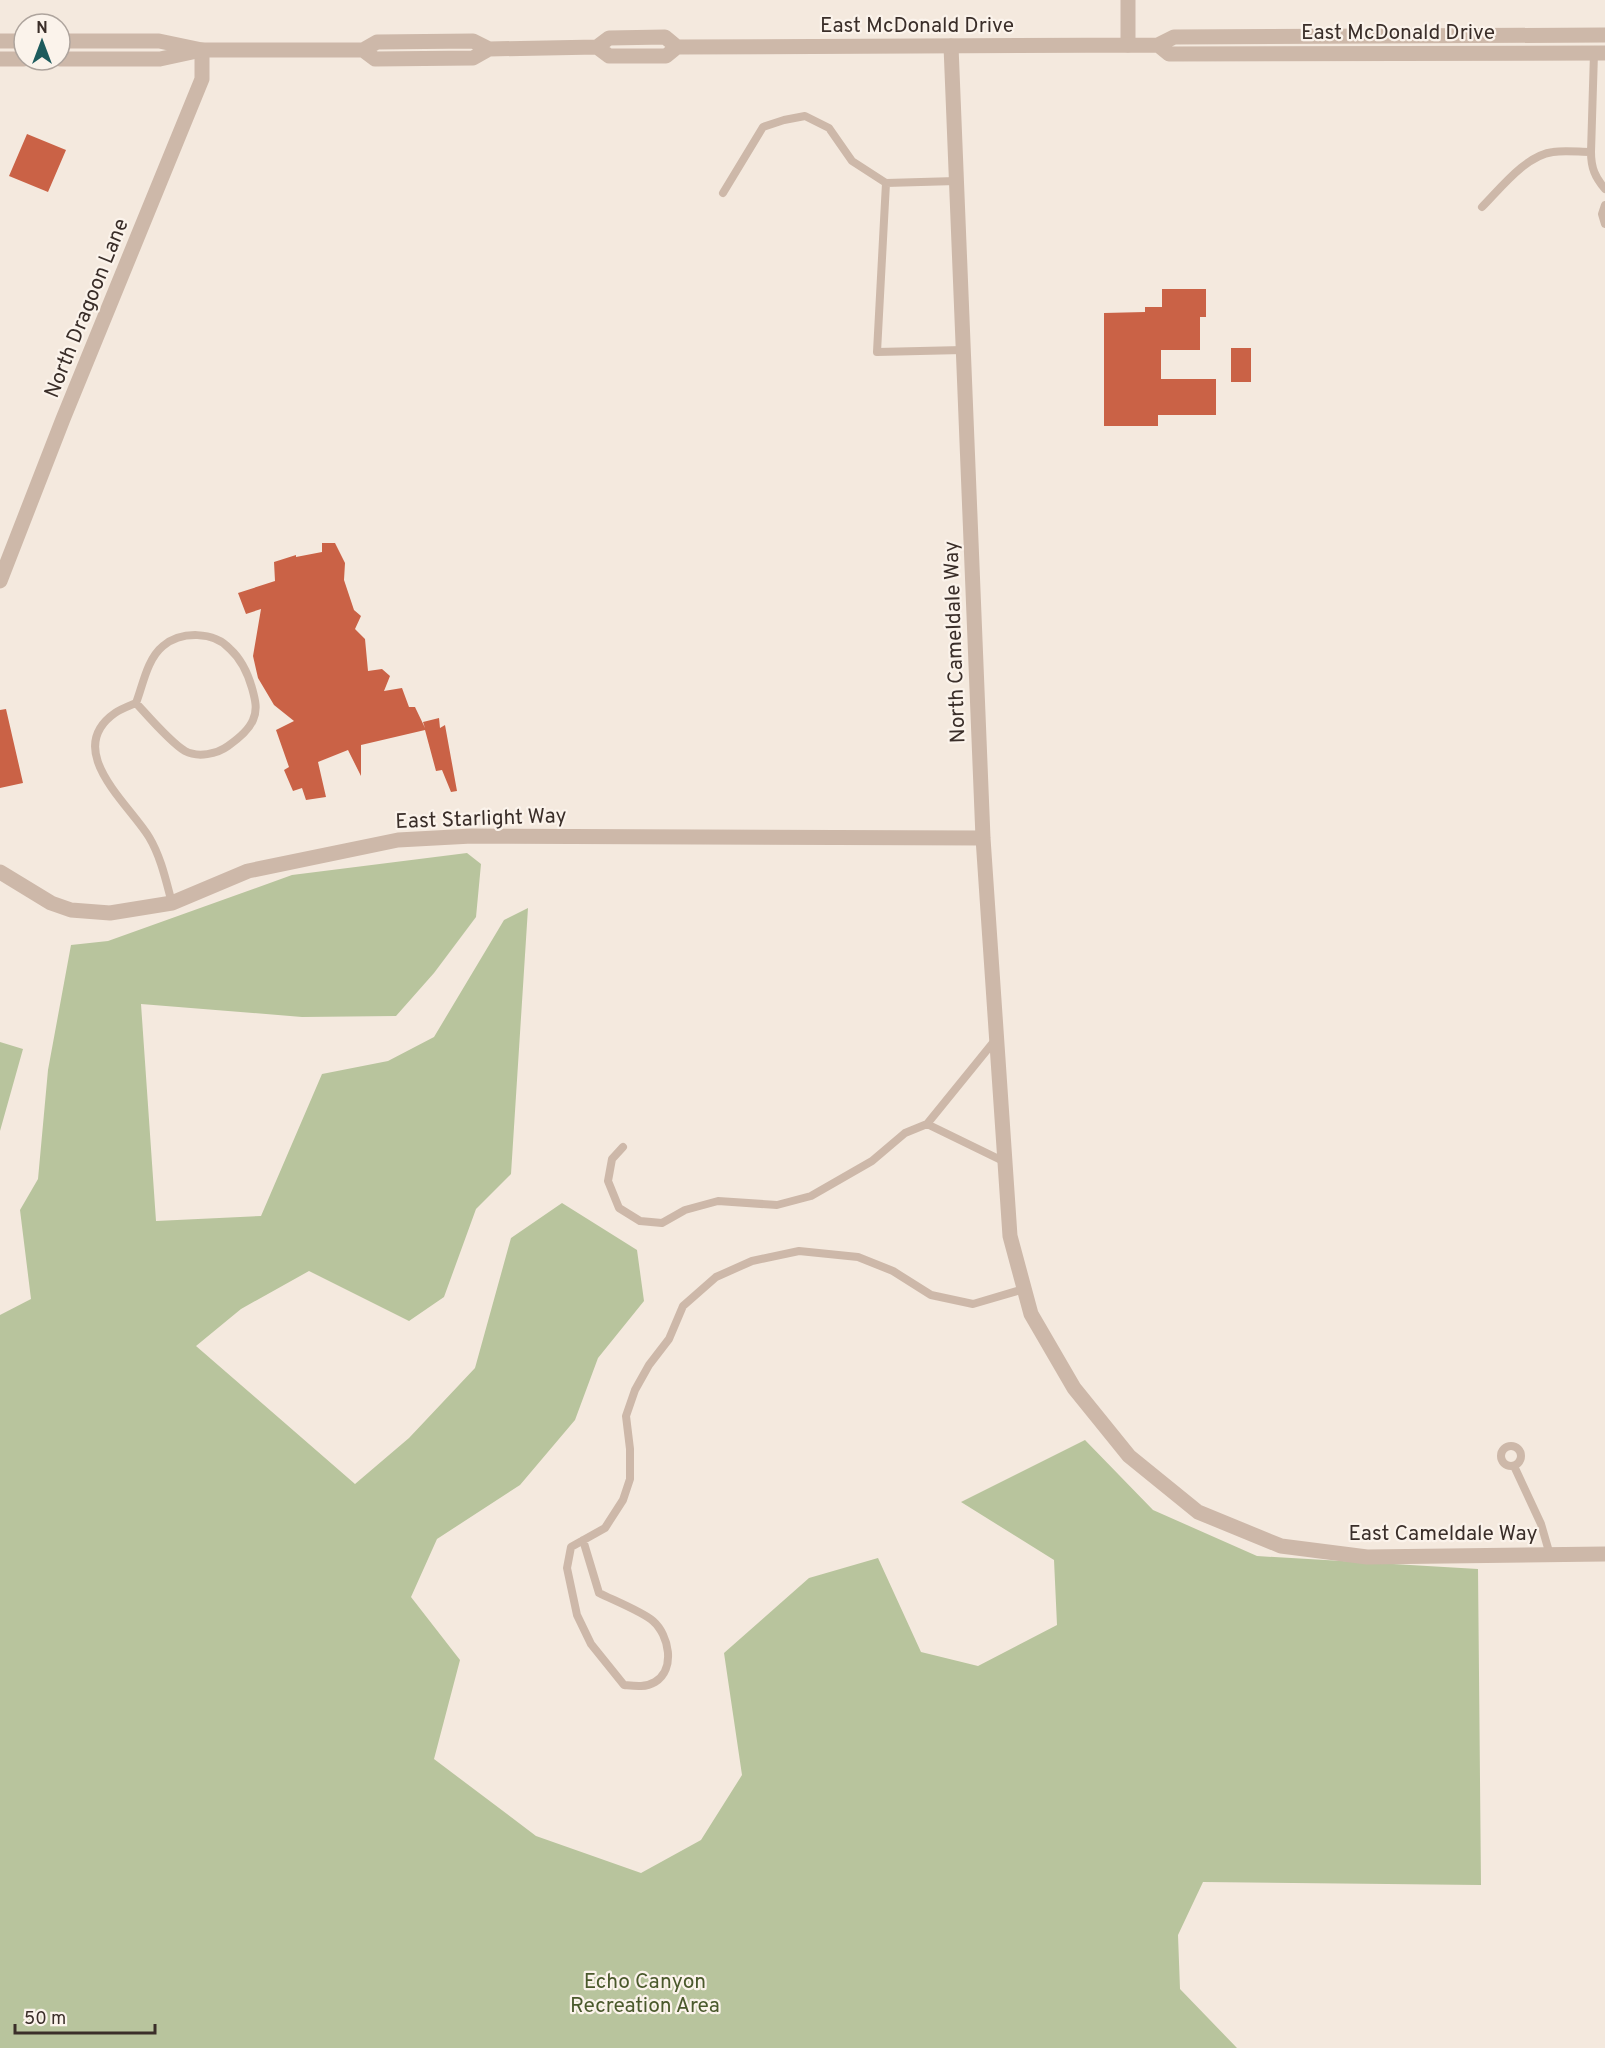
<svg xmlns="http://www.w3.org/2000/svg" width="1605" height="2048" viewBox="0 0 1605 2048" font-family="Overpass,sans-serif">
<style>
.green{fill:#b8c49d}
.building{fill:#ca6246}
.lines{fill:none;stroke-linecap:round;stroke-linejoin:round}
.service{stroke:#cdb8a9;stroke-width:8}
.minor{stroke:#cdb8a9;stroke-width:15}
.tertiary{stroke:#cdb8a9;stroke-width:15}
.labels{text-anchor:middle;stroke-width:4.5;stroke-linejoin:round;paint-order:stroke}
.street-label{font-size:21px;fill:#3a2e29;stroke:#fbf3eb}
.park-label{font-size:21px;fill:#4a592c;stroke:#fbf3eb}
</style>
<rect width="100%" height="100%" fill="#f4e9de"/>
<path class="green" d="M467 853 481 864 476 917 434 973 396 1016 302 1017 141 1004 156 1221 261 1216 322 1074 388 1061 434 1037 504 920 528 908 511 1174 476 1209 444 1297 409 1321 309 1271 241 1309 196 1346 355 1484 409 1438 475 1368 511 1238 562 1203 637 1250 644 1301 598 1358 575 1420 520 1485 437 1539 411 1597 460 1660 434 1759 536 1836 641 1873 701 1840 742 1775 724 1653 809 1578 878 1558 921 1652 978 1666 1057 1625 1054 1560 961 1502 1085 1440 1153 1510 1257 1556 1478 1569 1481 1885 1203 1882 1178 1935 1180 1989 1237 2048H0V1315L31 1299 20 1210 38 1179 48 1070 71 945 108 941 292 875Z
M0 1042 23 1049 0 1131Z"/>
<path class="building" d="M27 134 66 150 48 192 9 176Z
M1162 289H1206V317H1200V350H1161V379H1216V415H1158V426H1104V313L1145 312V307H1162Z
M1231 348H1251V382H1231Z
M322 543H335L345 563 344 580 354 610 361 616 355 629 365 639 368 671 382 669 390 676 384 691 402 688 409 707H415L425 728 423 722 439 718 440 728 445 725 457 791 451 792 442 770 436 771 425 730 361 745V776L348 750 318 762 326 797 306 800 302 788 293 791 284 770 289 767 276 730 294 721 274 705 258 678 253 656 261 609 246 614 238 593 275 581 274 562 296 555V557L322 552Z
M6 709 23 783 0 788V710Z"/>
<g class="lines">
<path class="service" d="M1591 152C1591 168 1595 177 1605 189
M956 181 886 183 877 352 963 350
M723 193 763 127 784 120 805 116 829 128 852 161 886 183
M1605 205 1602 214 1605 224
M1482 207C1500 189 1526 155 1553 152 1565 150 1579 152 1591 152L1594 53
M136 703C148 716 171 743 185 751 198 758 217 754 228 746 238 739 249 730 253 720 258 709 255 699 252 688 248 674 241 659 230 649 214 631 181 631 163 646 147 659 143 685 136 703 129 706 121 709 115 713 62 750 129 804 149 837 161 857 166 881 172 903
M927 1124 1005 1162
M623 1147 612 1159 608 1181 619 1208 640 1221 662 1223 685 1210 718 1201 777 1205 811 1196 872 1161 905 1133 927 1124 996 1039
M1501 1456a10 10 0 1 1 20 0a10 10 0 1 1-20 0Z
M1514 1466 1541 1524 1550 1555
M583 1540 599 1593C613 1600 643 1612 653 1621 669 1635 676 1669 655 1682 645 1688 634 1686 624 1685L591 1644 577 1615 567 1568 571 1547 605 1528 623 1500 630 1479V1449L626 1416 635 1390 649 1365 669 1339 683 1306 716 1277 752 1261 799 1251 858 1257 893 1271 931 1295 973 1304 1024 1289"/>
<path class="minor" d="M1128 45V0
M951 46 983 838 1010 1236 1031 1314 1074 1388 1129 1456 1198 1512 1281 1546 1367 1557 1605 1554
M0 581 63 419 202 79V50
M0 872 51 903 71 910 110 913 172 903 248 871 398 840 472 836 983 838"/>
<path class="tertiary" d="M0 41H24
M60 41H159L202 50H363L377 42 473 41 489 49 597 47 609 38 665 37 677 47 1158 45 1174 37 1605 35
M1158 45 1169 54 1605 53
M597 47 609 56H666L677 47
M363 50 375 59 473 58 489 49
M0 59H24
M60 59H160L197 51"/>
</g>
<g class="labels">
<g class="street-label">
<text x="917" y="32">East McDonald Drive</text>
<text x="1398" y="39">East McDonald Drive</text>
<text transform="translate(86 308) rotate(-68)" y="7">North Dragoon Lane</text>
<text transform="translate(954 642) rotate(-92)" y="7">North Cameldale Way</text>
<text transform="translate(481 818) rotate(-2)" y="7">East Starlight Way</text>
<text x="1443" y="1540">East Cameldale Way</text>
</g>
<g class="park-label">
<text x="645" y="1988">Echo Canyon<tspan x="645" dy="24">Recreation Area</tspan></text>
</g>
</g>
<g transform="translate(42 42)"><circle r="28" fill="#fbf3eb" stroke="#aea49d" stroke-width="1.5"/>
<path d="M0-4.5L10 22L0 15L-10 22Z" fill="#1d5b5d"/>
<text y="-9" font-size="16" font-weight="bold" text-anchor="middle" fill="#3a2e29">N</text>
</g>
<path d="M15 2024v9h140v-9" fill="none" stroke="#3a2e29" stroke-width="3"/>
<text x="24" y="2024" font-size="18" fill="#3a2e29" stroke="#fbf3eb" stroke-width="4.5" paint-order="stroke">50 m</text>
</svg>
